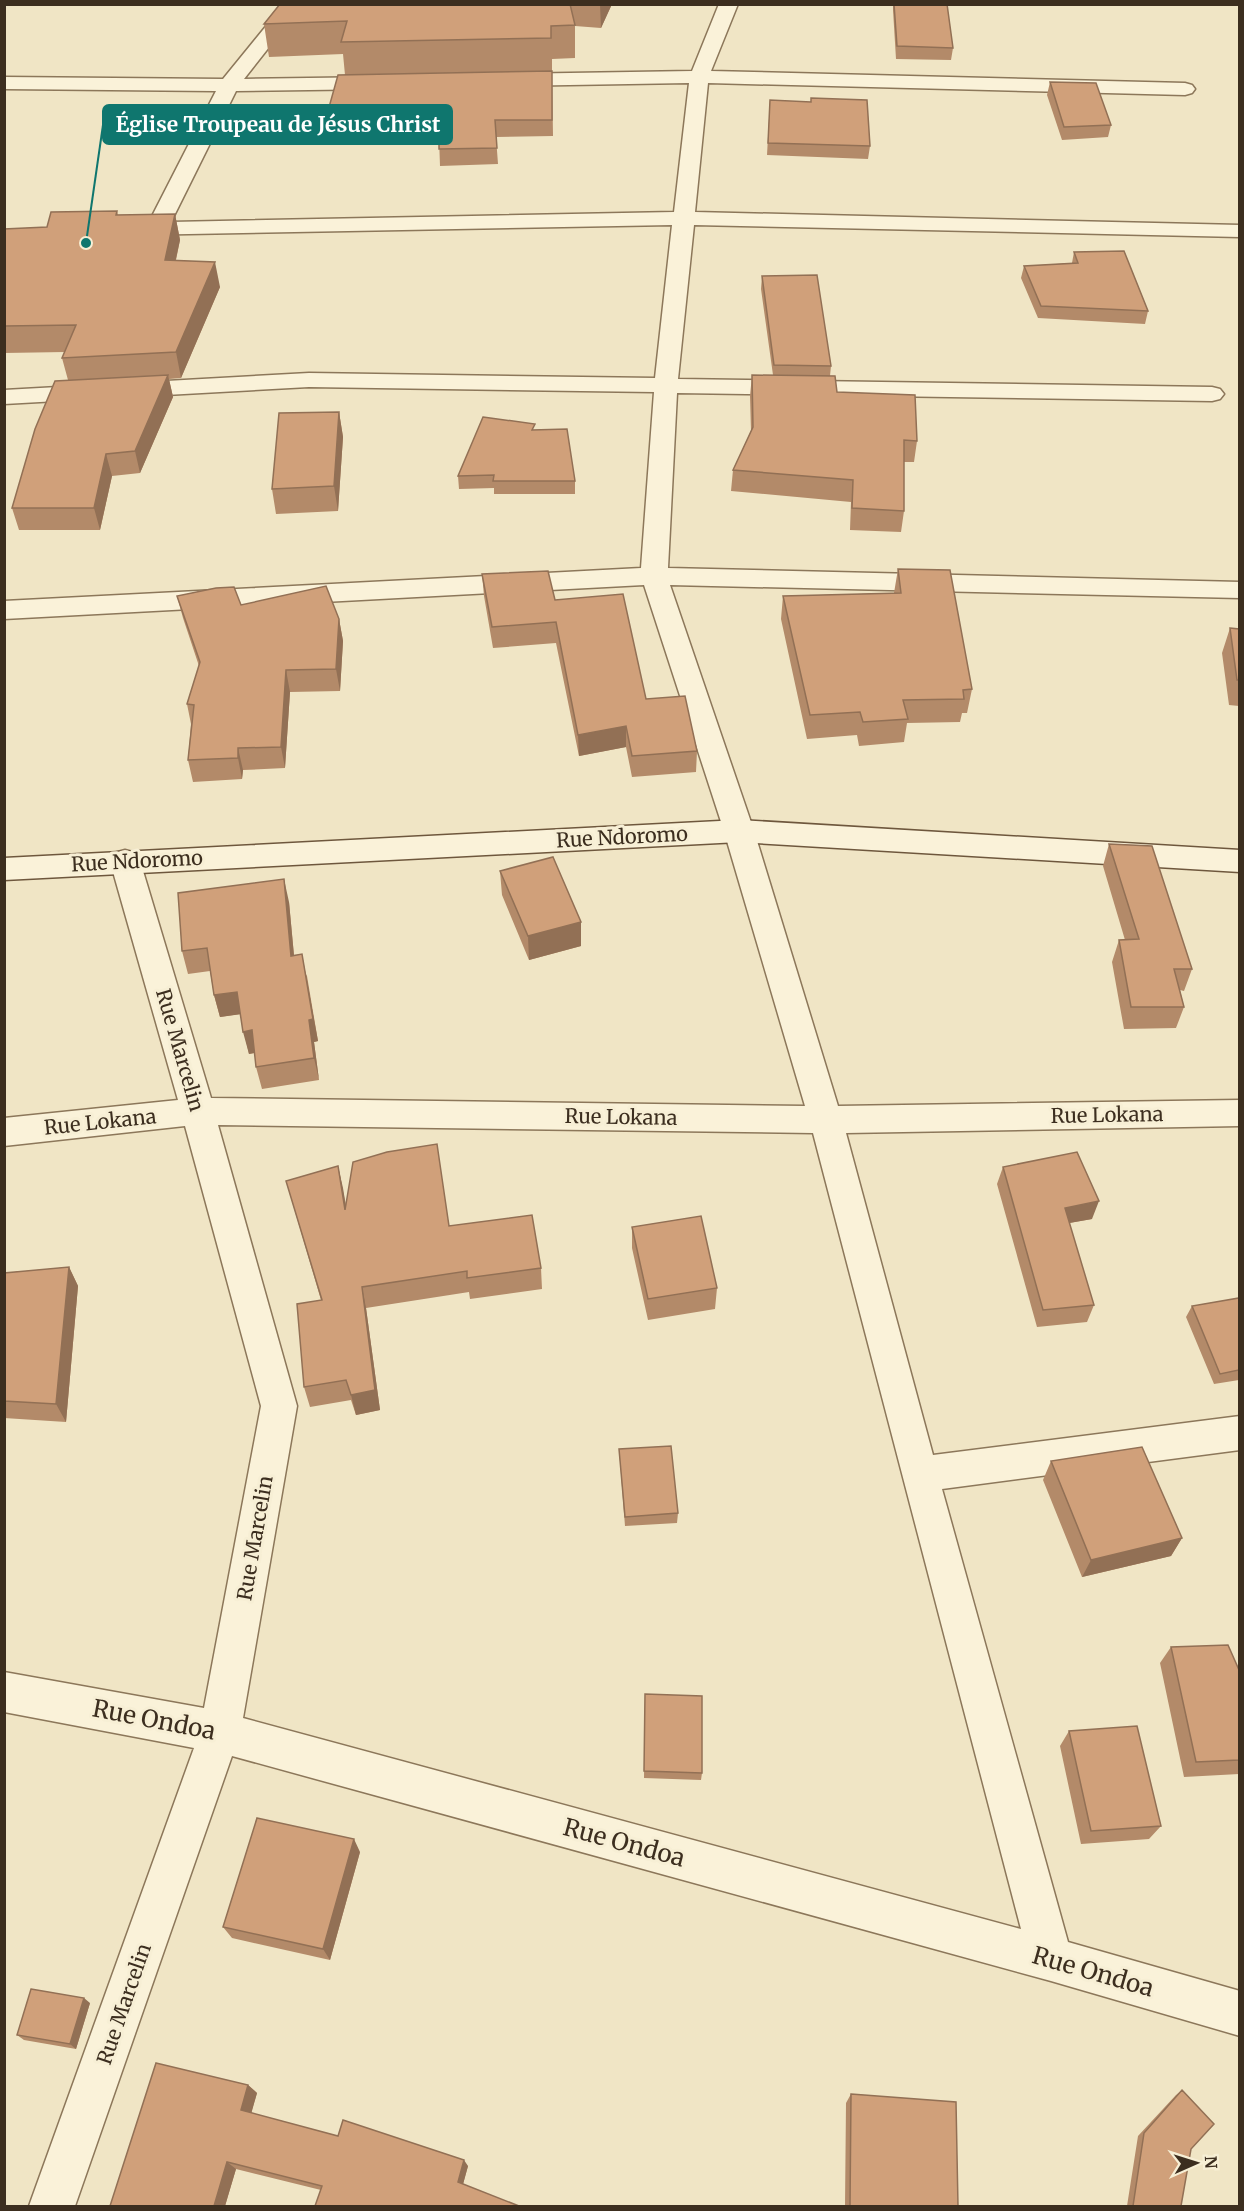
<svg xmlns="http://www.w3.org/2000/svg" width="1244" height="2211" viewBox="0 0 1244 2211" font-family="Merriweather,serif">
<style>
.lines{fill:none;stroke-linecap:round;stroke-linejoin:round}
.street-casing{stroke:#8c775a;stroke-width:3}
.secondary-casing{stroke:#6e573d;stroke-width:3}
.street{fill:#faf2d9;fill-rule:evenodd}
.secondary{fill:#faf2d9;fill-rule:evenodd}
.wall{fill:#b38a69}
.shaded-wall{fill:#927055}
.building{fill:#d0a07a;stroke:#927055;stroke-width:1.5}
.labels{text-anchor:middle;stroke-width:6;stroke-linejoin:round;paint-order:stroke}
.street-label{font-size:20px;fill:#3c2e1f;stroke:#f7efd5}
.near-street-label{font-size:24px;fill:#3c2e1f;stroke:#f7efd5}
.leader{fill:none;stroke:#0f766e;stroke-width:2}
.callout-dot{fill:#0f766e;stroke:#f7efd5;stroke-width:2}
.callout{fill:#0f766e;stroke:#0f766e;stroke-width:2}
.callout-label{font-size:21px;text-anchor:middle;font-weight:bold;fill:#fff}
</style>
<rect width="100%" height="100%" fill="#f0e5c5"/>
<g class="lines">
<g class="street-casing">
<path id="street" d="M284 4H303L244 79 382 77 389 79 392 83 389 87 382 89 236 91 171 222 674 212 689 83 509 86 502 84 499 80 502 76 509 74 692 71 719 4H738L711 71 1185 83 1192 85 1195 89 1192 93 1185 95 708 83 695 212 1240 225V237L694 225 678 379 1212 387 1220 389 1224 394 1220 399 1212 401 677 393 668 568 1240 582V598L670 585 754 831 838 1106 1240 1100V1126L846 1133 933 1455 1240 1416V1450L942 1489 1068 1942 1240 1991V2036L1051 1981 232 1756 75 2206H29L194 1748 4 1712V1672L204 1708 261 1406 185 1126 4 1146V1118L178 1100 110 861 114 853 125 850 136 853 140 861 211 1098 805 1106 724 831 644 585 4 619V601L641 568 654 392 309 387 4 404V390L309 373 655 378 672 225 135 235 127 234 124 229 127 224 149 222 216 91 4 89V77L223 79ZM218 1125 813 1133 1021 1929 243 1718 297 1406Z"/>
</g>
<g class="secondary-casing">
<path id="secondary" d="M739 820 1240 850V872L739 842 4 880V858Z"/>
</g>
<use href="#street" class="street"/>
<use href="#secondary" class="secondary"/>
</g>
<path class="wall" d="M280 4H612L601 28 575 26V58L552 59V71L345 75 343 54 269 57 264 24Z
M893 4H947L953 48 951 60 896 59 893 10Z
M552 71 553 136 496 137 498 164 440 166 439 137 328 135 326 118Z
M1050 82 1111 125 1108 137 1062 140 1047 95Z
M770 100 870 146 868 159 767 155Z
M117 211 118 215 175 214 180 240 176 260 220 287 181 378 169 379 173 397 140 473 112 476 100 530H19L12 508 68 380 62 358 65 352 4 353V229L47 227Z
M1074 252 1148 311 1145 324 1038 318 1021 278 1024 266 1072 263Z
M762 276 831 366 830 376 837 392 917 441 914 462H904V511L901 532 850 530 851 502 731 491 733 470 751 431 750 396 752 375H773L761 289Z
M339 412 343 437 338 511 276 514 272 489Z
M535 430 575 481V494H494V488L459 489 458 476Z
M898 569 972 689 967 713H962L960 722 907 723 904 742 859 746 857 735 807 739 781 619 783 596 894 593Z
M482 574 555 600 646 699 697 751 696 772 632 777 626 747 579 756 556 643 493 648 484 596Z
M177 596 339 619 343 641 340 691 290 692 285 768 243 770 242 779 193 782 188 760 191 724 187 704 199 666 183 618Z
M1230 628 1239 629V706L1229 705 1222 653Z
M1109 844 1192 969 1184 991 1180 990 1184 1007 1176 1028 1124 1029 1112 962 1119 940H1125L1103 866Z
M500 871 581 922V946L529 960 502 895Z
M289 902 294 955 307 976 318 1041 314 1042 319 1080 262 1089 256 1067 255 1053 249 1054 240 1014 220 1017 214 995 210 971 188 974 182 951Z
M338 1166 346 1206 449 1226 541 1268 542 1289 470 1299 469 1292 366 1308 380 1410 356 1415 351 1400 310 1407 304 1387 321 1300 286 1181Z
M1003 1167 1092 1219 1069 1223 1094 1305 1087 1322 1037 1327 997 1184Z
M632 1227 717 1288 715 1309 648 1320 632 1248Z
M69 1267 78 1286 66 1422 4 1418V1273Z
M1239 1298V1380L1214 1384 1186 1317 1192 1306Z
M619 1449 678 1513 677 1523 625 1526Z
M1051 1461 1182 1538 1171 1556 1082 1577 1043 1480Z
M1171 1647 1239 1670V1774L1184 1777 1160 1663Z
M645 1694 702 1773 701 1780 644 1778Z
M1069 1731 1161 1826 1149 1839 1081 1844 1060 1746Z
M360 1852 330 1960 232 1938 223 1927Z
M90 2003 76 2049 24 2040 17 2035Z
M248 2085 257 2093 251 2113 338 2136 468 2166 463 2184 321 2190 236 2169 225 2206H110Z
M1182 2090 1191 2149 1181 2206H1127L1138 2136 1176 2095Z
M851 2094 958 2206H845L846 2103Z"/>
<path class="shaded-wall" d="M600 4H612L601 28Z
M175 214 180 240 170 286 165 260Z
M215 262 220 287 181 378 176 352Z
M168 375 173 397 140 473 135 451Z
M339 412 343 437 338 511 334 486Z
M106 454 112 476 100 530 94 508Z
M339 619 343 641 340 691 336 669Z
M286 670 290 692 285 768 281 747Z
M626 726V747L579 756 578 735Z
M238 748 243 770 242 779 238 758Z
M284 879 289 902 296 978 291 956Z
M581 922V946L529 960 528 936Z
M302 954 318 1041 314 1042 319 1080 314 1058 309 1020Z
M237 992 242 1014 220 1017 214 995Z
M252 1030 258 1052 249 1054 243 1032Z
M338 1166 343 1188 350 1231 345 1210Z
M1099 1201 1092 1219 1058 1225 1065 1208Z
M69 1267 78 1286 66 1422 56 1404Z
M362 1287 366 1308 380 1410 356 1415 351 1395Z
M1182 1538 1171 1556 1082 1577 1091 1560Z
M354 1839 360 1852 330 1960 323 1949Z
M84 1998 90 2003 76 2049 70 2044Z
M248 2085 257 2093 250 2118 241 2110Z
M464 2160 468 2166 462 2188 458 2182Z
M227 2162 236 2169 225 2206H214Z"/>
<path class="building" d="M280 4H570L575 25 551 26V38L341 42 347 21 264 24Z
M894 4H947L953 48 897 46Z
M552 71V120H495L497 148 439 149V120L326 118 338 75Z
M1050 82 1096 83 1111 125 1064 127Z
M811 98 867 100 870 146 768 143 770 100 811 102Z
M117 211 116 215 175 214 165 260 215 262 176 352 62 358 76 325 4 326V229L47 227 51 212Z
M1124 251 1148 311 1041 306 1024 266 1078 263 1074 252Z
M817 275 831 366 774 365 762 276Z
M168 375 135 451 106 454 94 508H12L35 429 55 381Z
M752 375 835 376 837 392 915 395 917 441 904 440V511L852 508 853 480 733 470 753 427Z
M339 412 334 486 272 489 279 413Z
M483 417 535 424 532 430 567 429 575 481H493L494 475 458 476Z
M898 569 950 570 972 689 963 690 964 699 903 700 908 719 863 722 860 712 810 715 783 596 901 593Z
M548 571 555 600 623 594 646 699 685 696 697 751 632 756 626 726 578 735 556 622 492 627 482 574Z
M326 586 339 619 336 669 286 670 281 747 238 748V758L188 760 194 705 187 704 200 662 177 596 216 588 234 587 241 605Z
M1230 628 1239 629V680H1237Z
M1109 844 1152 846 1192 969H1174L1184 1007H1131L1119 940 1139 939Z
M553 857 581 922 528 936 500 871Z
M284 879 291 956 302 954 313 1019 309 1020 314 1058 256 1067 252 1030 243 1032 237 992 214 995 207 948 182 951 178 893Z
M437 1144 449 1226 532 1215 541 1268 467 1278V1271L362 1287 375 1390 351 1395 346 1380 304 1387 297 1304 322 1300 286 1181 338 1166 345 1210 353 1162 387 1152Z
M1077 1152 1099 1201 1065 1208 1094 1305 1043 1310 1003 1167Z
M701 1216 717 1288 648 1299 632 1227Z
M69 1267 56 1404 4 1401V1273Z
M1239 1298V1370L1220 1374 1192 1306Z
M671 1446 678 1513 625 1517 619 1449Z
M1142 1447 1182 1538 1091 1560 1051 1461Z
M1228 1645 1239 1670V1760L1196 1762 1171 1647Z
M645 1694 702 1696V1773L644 1771Z
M1137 1726 1161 1826 1091 1831 1069 1731Z
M257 1818 354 1839 323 1949 223 1927Z
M31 1989 84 1998 70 2044 17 2035Z
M156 2063 248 2085 241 2110 338 2136 343 2120 464 2160 458 2182 519 2206H315L322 2186 227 2162 214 2206H110Z
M1182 2090 1214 2124 1191 2149 1181 2206H1133L1144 2133Z
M851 2094 956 2102 958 2206H850Z"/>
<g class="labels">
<g class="street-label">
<text transform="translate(622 837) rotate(-3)" y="7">Rue Ndoromo</text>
<text transform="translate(137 861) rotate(-3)" y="7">Rue Ndoromo</text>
<text transform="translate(180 1050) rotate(74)" y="7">Rue Marcelin</text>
<text transform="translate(1107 1115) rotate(-1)" y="7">Rue Lokana</text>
<text transform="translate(621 1117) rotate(1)" y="7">Rue Lokana</text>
<text transform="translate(100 1122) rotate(-6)" y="7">Rue Lokana</text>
<text transform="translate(255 1538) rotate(-80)" y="7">Rue Marcelin</text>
<text transform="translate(124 2004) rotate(-71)" y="7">Rue Marcelin</text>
</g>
<g class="near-street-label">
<text transform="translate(154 1720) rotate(11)" y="8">Rue Ondoa</text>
<text transform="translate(624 1843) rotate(15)" y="8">Rue Ondoa</text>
<text transform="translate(1093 1972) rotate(16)" y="8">Rue Ondoa</text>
</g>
</g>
<path class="leader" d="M86 243L103 125"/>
<circle class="callout-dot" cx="86" cy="243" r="6"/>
<rect class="callout" x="103" y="105" width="349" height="39" rx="6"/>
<g class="callout-label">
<text x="278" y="132">Église Troupeau de Jésus Christ</text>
</g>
<rect width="1244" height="2211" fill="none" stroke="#3c2e1f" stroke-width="12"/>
<g transform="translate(1196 2163) rotate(87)" stroke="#f7efd5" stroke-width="4.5" paint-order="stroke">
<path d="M0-4.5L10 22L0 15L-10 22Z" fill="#3c2e1f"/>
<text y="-9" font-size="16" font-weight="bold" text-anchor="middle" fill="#3c2e1f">N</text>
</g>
</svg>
